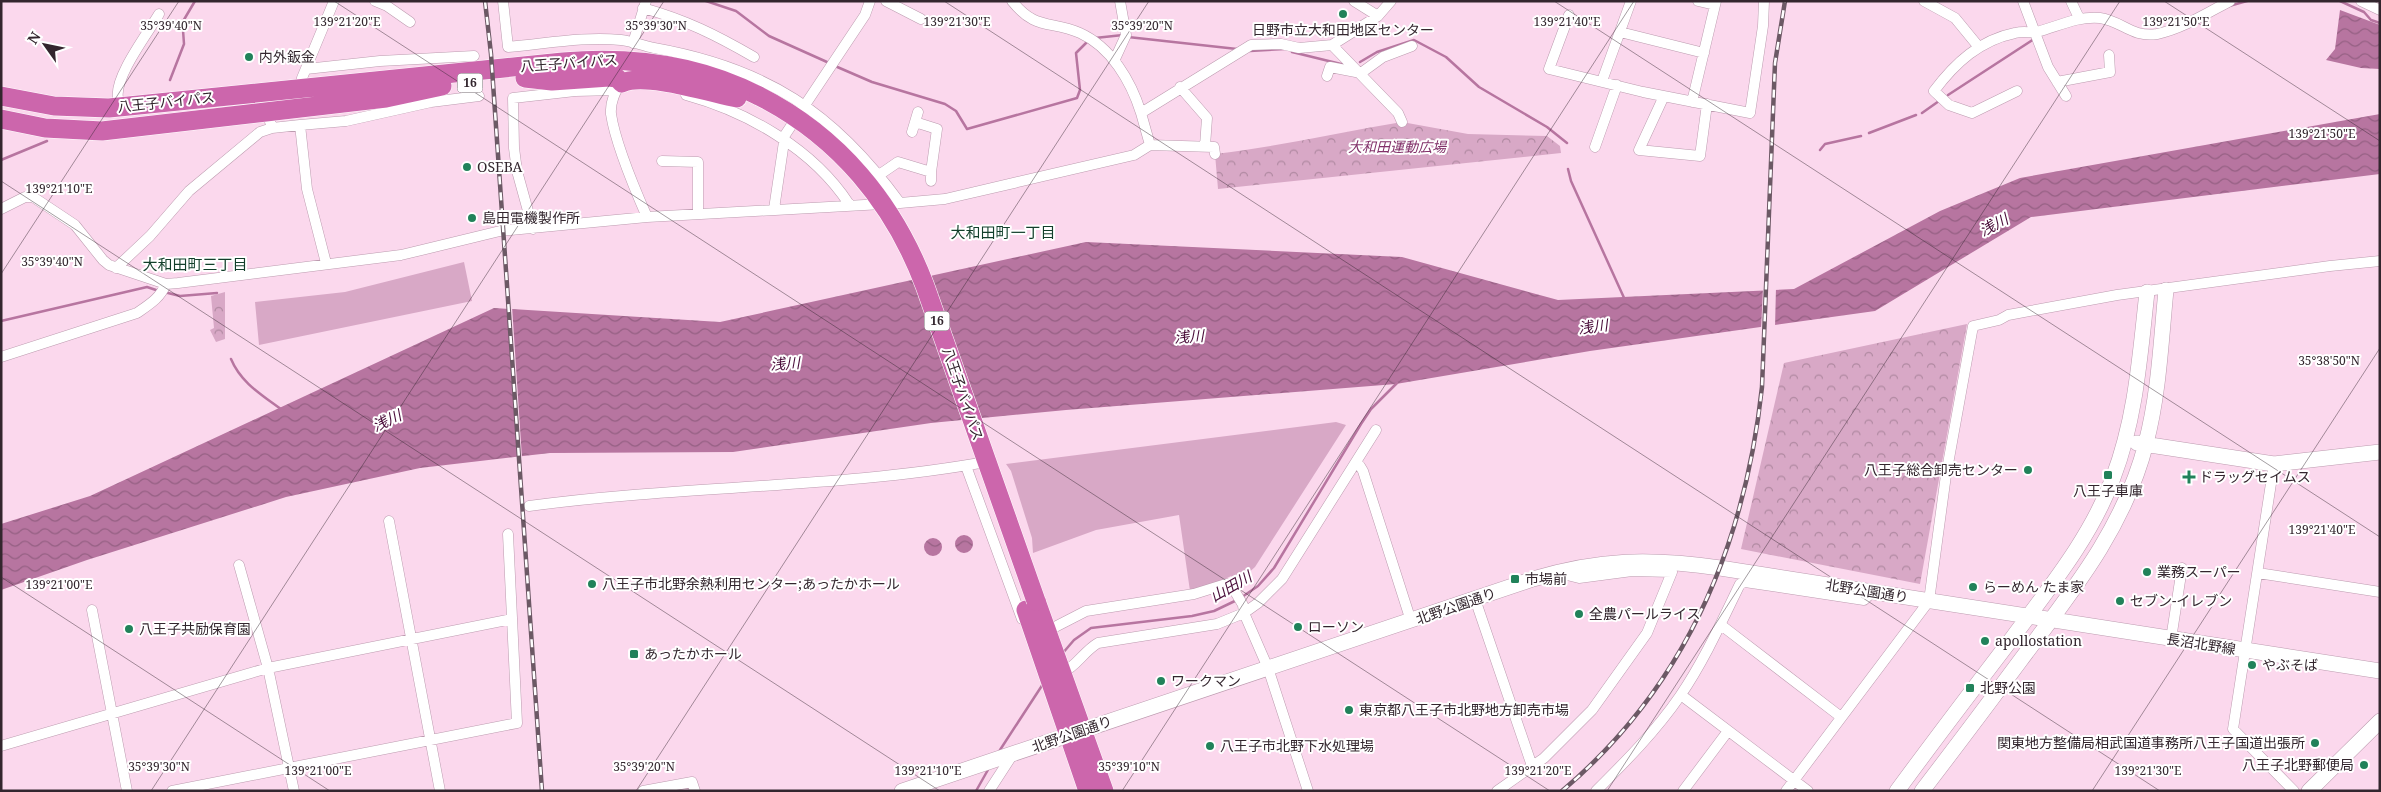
<svg xmlns="http://www.w3.org/2000/svg" width="2381" height="792" viewBox="0 0 2381 792" font-family="'Noto Serif','Noto Sans JP',serif">
<style>
.grass{fill:#d8a8c6}
.forest{fill:url(#forest-crowns)}
.water{fill:url(#water-waves)}
.pier{fill:#fbd8ed}
.lines{fill:none;stroke-linecap:round;stroke-linejoin:round}
.stream{stroke:#b775a0;stroke-width:2.5}
.street-casing{stroke:#bc9baf;stroke-width:11}
.secondary-casing{stroke:#bc9baf;stroke-width:16}
.highway-casing{stroke:#fff;stroke-width:20}
.street{stroke:#fff;stroke-width:10}
.secondary{stroke:#fff;stroke-width:15}
.highway{stroke:#cc66ac;stroke-width:19}
.rail-casing{stroke:#6c5965;stroke-width:4.5}
.rail{stroke:#fff;stroke-width:2.5;stroke-dasharray:8;stroke-linecap:butt}
.highway-bridge-casing{stroke:#fff;stroke-width:20;stroke-linecap:butt}
.highway-bridge{stroke:#cc66ac;stroke-width:19}
.ticks{fill:none;stroke:#33262e;stroke-width:1;stroke-opacity:0.45}
.poi-dot{fill:#21825a;stroke:#fff;stroke-width:2}
.labels{text-anchor:middle;stroke-width:4;stroke-linejoin:round;paint-order:stroke}
.shield{fill:#fff;stroke:#70676d;stroke-width:1}
.shield-label{font-size:12px;font-weight:bold;fill:#33262e}
.poi-label{font-size:14px;fill:#33262e;stroke:#fff;text-anchor:start}
.street-label{font-size:14px;fill:#33262e;stroke:#fff}
.park-label{font-size:14px;font-style:italic;fill:#82316a;stroke:#fff}
.water-label{font-size:15px;font-style:italic;fill:#4a0d3a;stroke:#fff}
.neighbourhood-label{font-size:15px;fill:#123f2b;stroke:#fff}
.ticks-label{font-size:12px;text-anchor:middle;fill:#33262e;stroke:#fff;stroke-width:4;stroke-linejoin:round;paint-order:stroke}
</style>
<defs>
<pattern id="forest-crowns" width="20" height="18" patternUnits="userSpaceOnUse" patternTransform="scale(1.25)"><rect width="20" height="18" fill="#d8a8c6"/><path d="M2 6a3 3 0 1 1 6 0M12 15a3 3 0 1 1 6 0" fill="none" stroke="#b089a1"/></pattern>
<pattern id="water-waves" width="16" height="10" patternUnits="userSpaceOnUse" patternTransform="scale(1.25)"><rect width="16" height="10" fill="#b775a0"/><path d="M0 5q4-4 8 0t8 0" fill="none" stroke="#956083"/></pattern>
</defs>
<rect width="100%" height="100%" fill="#fbd8ed"/>
<path class="grass" d="M464 262 472 301 259 345 255 302 345 292Z
M1336 422 1346 425 1255 567 1236 584 1231 576 1219 582 1190 591 1179 515 1096 530 1033 553 1032 538 1011 471 1006 464Z"/>
<path class="forest" d="M1402 122 1468 134 1547 136 1560 146 1561 153 1218 189 1215 154C1278 147 1339 132 1402 122Z
M225 292V339L216 342 210 330 214 328 211 296Z
M1967 324 1920 584 1741 549 1784 363Z"/>
<path class="water" d="M2340 10 2380 25V69L2361 68 2326 60 2335 49Z
M2380 114V174L2031 217 1875 311 1590 351 1396 384 1066 410 931 423 733 452 550 453 420 468 286 497 87 560 1 590V524L90 496 494 308 720 322 1086 242 1402 257 1558 300 1794 289 1940 211 2020 178Z
M955 544a9 9 0 1 1 18 0a9 9 0 1 1-18 0Z
M924 547a9 9 0 1 1 18 0a9 9 0 1 1-18 0Z"/>
<path class="pier" d="M1776 287 1775 328 1761 330 1763 288Z
M507 306H512L522 458 518 459Z"/>
<g class="lines">
<path class="stream" d="M706 1 736 11 769 36 827 62
M2340 1 2364 12 2371 20 2380 23
M2229 6 2247 1
M182 23 195 1
M1128 37 1237 49
M1095 38 1123 35
M1250 51 1284 49
M1292 52 1345 65
M1360 62 1377 52 1414 40 1446 57 1479 87 1547 127 1567 143
M835 66 872 82 945 104 956 111 967 129 1077 98 1080 90 1076 53 1087 42
M170 80 184 44 183 30
M1948 95 2034 39
M1922 113 1939 101
M1869 133 1916 115
M1820 150 1825 144 1861 136
M1 160 47 141
M1568 169 1571 181 1625 300
M168 293 180 296 217 293
M1 321 147 287 156 290
M231 359C241 383 262 395 282 410
M1242 597 1258 586 1274 568 1361 424 1371 409 1397 383
M1062 654 1074 640 1091 628 1192 616 1214 611 1237 600
M998 753 1043 684
M976 791 989 768"/>
<g class="street-casing">
<path id="street" d="M375 1 387 6 410 22
M503 1 508 47C545 44 584 36 621 40 632 41 643 46 654 48 766 68 834 112 900 203
M886 1 921 19
M1012 1C1036 31 1050 20 1080 33 1111 47 1131 81 1141 113
M1354 1 1378 16
M1698 1 1715 5
M1924 1 1955 18 1978 46
M2023 1 2048 67 2066 96
M2071 1 2079 18
M2361 1 2380 10
M643 8C686 20 716 35 754 57
M1569 15 1549 69 1643 92 1750 113 1763 26 1764 1
M1620 32 1704 53
M633 43 646 1
M1332 45 1398 113 1402 122
M1115 59 1126 35 1120 1
M306 69 380 61 474 56
M1327 76 1330 67 1361 73 1383 57 1412 46
M302 78 334 1
M1602 81 1631 1
M2057 82 2110 72 2109 55
M625 85 622 83C615 90 610 103 611 114 615 141 636 192 647 217
M1180 87 1207 118 1205 146
M2017 91 1972 113 1949 105 1934 91C1955 63 1980 40 2015 33 2023 31 2030 33 2037 32 2059 26 2077 16 2100 18 2122 21 2132 38 2157 34 2182 29 2207 13 2230 1
M686 95C748 112 813 149 849 204
M1664 96 1639 150 1700 156 1707 104
M118 98C114 77 148 33 159 14
M1692 102 1716 1
M915 122 937 129 931 172
M300 125 346 121 431 102 479 96
M272 128 300 125 307 189 326 263
M912 132 918 112
M1150 145 1141 113 1251 45 1281 44 1299 48 1332 45 1378 16 1391 1
M1595 147 1617 85
M662 161 698 162V214
M879 175 898 162 931 172V181
M1 209 25 197H33L75 225 103 260 109 265 166 284 178 283 401 255 500 231 647 217 900 203 945 199 1134 155 1150 145 1214 147 1215 154
M774 209 785 135 865 15 870 1
M533 229 517 171 514 148 513 98 575 91 616 90
M116 268 150 236 189 191 260 132 272 128 267 112
M1 357 137 313C150 304 160 298 166 284
M1355 464 1360 466 1363 471 1411 621
M2274 464 2233 729 2294 791
M966 466 1022 619
M529 506C682 485 839 489 991 461
M389 521 440 791
M239 565 268 668 294 791
M2258 573 2380 592
M1475 599 1532 766
M92 610 127 791
M1721 625 1841 717
M1051 629 1086 611 1194 594 1226 584 1231 585 1243 605 1244 613 1268 668 1308 791
M2171 639 2182 568
M1063 672C1076 667 1084 651 1098 643L1217 624 1244 613 1258 603 1282 579 1376 430
M1681 695 1808 791
M1 746 268 668 512 619
M172 791 517 723 508 534
M643 791 692 782 695 791
M989 791 1013 754
M1497 791 1544 758 1592 710 1647 633 1672 572 1632 571 1579 578 1559 573
M1596 791C1626 761 1656 731 1680 696 1704 661 1722 621 1740 584L1745 582 1864 600 1872 592
M1683 791 1728 731
M1786 791 1929 601 1946 475 1973 326 1999 320 2008 315 2117 295 2330 266 2380 261"/>
</g>
<g class="secondary-casing">
<path id="secondary" d="M2137 443 2274 464 2380 452
M902 791 1533 579C1600 559 1650 558 1720 568L2380 671
M1897 791C1935 739 1974 688 2013 637 2050 587 2091 537 2113 478 2136 418 2140 355 2147 292
M1922 791C1955 748 1988 704 2020 661 2071 593 2125 527 2146 443 2159 393 2161 341 2166 290
M2309 791 2380 721"/>
</g>
<g class="highway-casing">
<path id="highway" d="M525 78 552 81 609 77 617 78 622 83C645 72 711 93 737 98
M1 96 54 106 109 108 563 62C632 56 697 64 759 96
M1 119 45 128 102 131 386 98 442 86
M1036 601 1104 791
M1026 610 1088 791"/>
</g>
<use href="#street" class="street"/>
<use href="#secondary" class="secondary"/>
<use href="#highway" class="highway"/>
<g class="rail-casing">
<path id="rail" d="M485 1 491 54 542 791
M1562 791C1685 687 1745 545 1762 387L1775 63 1785 1"/>
</g>
<use href="#rail" class="rail"/>
<g class="highway-bridge-casing">
<path id="highway-bridge" d="M759 96C838 136 894 203 925 286L1036 601"/>
</g>
<use href="#highway-bridge" class="highway-bridge"/>
</g>
<path class="ticks" d="M334 1 1550 791M944 1 2160 791M1554 1 2380 537M2164 1 2380 141M1 181 940 791M1 274 179 1M1 577 330 791M151 791 664 1M636 791 1149 1M1122 791 1634 1M1607 791 2120 1M2092 791 2380 348"/>
<g class="poi-dot">
<circle cx="1343" cy="14" r="5"/>
<circle cx="249" cy="57" r="5"/>
<circle cx="467" cy="167" r="5"/>
<circle cx="472" cy="218" r="5"/>
<circle cx="2028" cy="470" r="5"/>
<rect x="2103" y="470" width="10" height="10" rx="2.5"/>
<path d="M2186.5 469.5h5v5h5v5h-5v5h-5v-5h-5v-5h5z"/>
<circle cx="2147" cy="572" r="5"/>
<rect x="1510" y="574" width="10" height="10" rx="2.5"/>
<circle cx="592" cy="584" r="5"/>
<circle cx="1973" cy="587" r="5"/>
<circle cx="2120" cy="601" r="5"/>
<circle cx="1579" cy="614" r="5"/>
<circle cx="1298" cy="627" r="5"/>
<circle cx="129" cy="629" r="5"/>
<circle cx="1985" cy="641" r="5"/>
<rect x="629" y="649" width="10" height="10" rx="2.5"/>
<circle cx="2252" cy="665" r="5"/>
<circle cx="1161" cy="681" r="5"/>
<rect x="1965" y="683" width="10" height="10" rx="2.5"/>
<circle cx="1349" cy="710" r="5"/>
<circle cx="2315" cy="743" r="5"/>
<circle cx="1210" cy="746" r="5"/>
<circle cx="2364" cy="765" r="5"/>
</g>
<g class="labels">
<g class="shield">
<rect x="457.5" y="73.5" width="25" height="19" rx="4"/>
<rect x="924.5" y="311.5" width="25" height="19" rx="4"/>
</g>
<g class="shield-label">
<text x="470" y="87">16</text>
<text x="937" y="325">16</text>
</g>
<g class="poi-label">
<text x="1343" y="35" text-anchor="middle">日野市立大和田地区センター</text>
<text x="259" y="62">内外鈑金</text>
<text x="477" y="172">OSEBA</text>
<text x="482" y="223">島田電機製作所</text>
<text x="2018" y="475" text-anchor="end">八王子総合卸売センター</text>
<text x="2199" y="482">ドラッグセイムス</text>
<text x="2108" y="496" text-anchor="middle">八王子車庫</text>
<text x="2157" y="577">業務スーパー</text>
<text x="1525" y="584">市場前</text>
<text x="602" y="589">八王子市北野余熱利用センター;あったかホール</text>
<text x="1983" y="592">らーめん たま家</text>
<text x="2130" y="606">セブン-イレブン</text>
<text x="1589" y="619">全農パールライス</text>
<text x="1308" y="632">ローソン</text>
<text x="139" y="634">八王子共励保育園</text>
<text x="1995" y="646">apollostation</text>
<text x="644" y="659">あったかホール</text>
<text x="2262" y="670">やぶそば</text>
<text x="1171" y="686">ワークマン</text>
<text x="1980" y="693">北野公園</text>
<text x="1359" y="715">東京都八王子市北野地方卸売市場</text>
<text x="2305" y="748" text-anchor="end">関東地方整備局相武国道事務所八王子国道出張所</text>
<text x="1220" y="751">八王子市北野下水処理場</text>
<text x="2354" y="770" text-anchor="end">八王子北野郵便局</text>
</g>
<g class="street-label">
<text transform="translate(569 63) rotate(-4)" y="5">八王子バイパス</text>
<text transform="translate(166 102) rotate(-6)" y="5">八王子バイパス</text>
<text transform="translate(963 394) rotate(71)" y="5">八王子バイパス</text>
<text transform="translate(1867 591) rotate(9)" y="5">北野公園通り</text>
<text transform="translate(1456 606) rotate(-19)" y="5">北野公園通り</text>
<text transform="translate(2201 644) rotate(9)" y="5">長沼北野線</text>
<text transform="translate(1072 734) rotate(-19)" y="5">北野公園通り</text>
</g>
<g class="park-label">
<text x="1397" y="152">大和田運動広場</text>
</g>
<g class="water-label">
<text transform="translate(1994 225) rotate(-28)" y="5">浅川</text>
<text transform="translate(1593 327) rotate(-7)" y="5">浅川</text>
<text transform="translate(1189 337) rotate(-4)" y="5">浅川</text>
<text transform="translate(785 364) rotate(-4)" y="5">浅川</text>
<text transform="translate(387 421) rotate(-25)" y="5">浅川</text>
<text transform="translate(1231 587) rotate(-30)" y="5">山田川</text>
</g>
<g class="neighbourhood-label">
<text x="1003" y="238">大和田町一丁目</text>
<text x="195" y="270">大和田町三丁目</text>
</g>
</g>
<g class="ticks-label">
<text x="2176" y="26">139°21'50"E</text>
<text x="347" y="26">139°21'20"E</text>
<text x="957" y="26">139°21'30"E</text>
<text x="1567" y="26">139°21'40"E</text>
<text x="171" y="30">35°39'40"N</text>
<text x="656" y="30">35°39'30"N</text>
<text x="1142" y="30">35°39'20"N</text>
<text x="2322" y="138">139°21'50"E</text>
<text x="59" y="193">139°21'10"E</text>
<text x="52" y="266">35°39'40"N</text>
<text x="2329" y="365">35°38'50"N</text>
<text x="2322" y="534">139°21'40"E</text>
<text x="59" y="589">139°21'00"E</text>
<text x="159" y="771">35°39'30"N</text>
<text x="644" y="771">35°39'20"N</text>
<text x="1129" y="771">35°39'10"N</text>
<text x="318" y="775">139°21'00"E</text>
<text x="928" y="775">139°21'10"E</text>
<text x="1538" y="775">139°21'20"E</text>
<text x="2148" y="775">139°21'30"E</text>
</g>
<rect width="2381" height="792" fill="none" stroke="#33262e" stroke-width="5"/>
<g transform="translate(45 45) rotate(303)" stroke="#ffffff" stroke-width="4" paint-order="stroke">
<path d="M0-4L9 19L0 12L-9 19Z" fill="#33262e"/>
<text y="-8" font-size="14" font-weight="bold" text-anchor="middle" fill="#33262e">N</text>
</g>
</svg>
